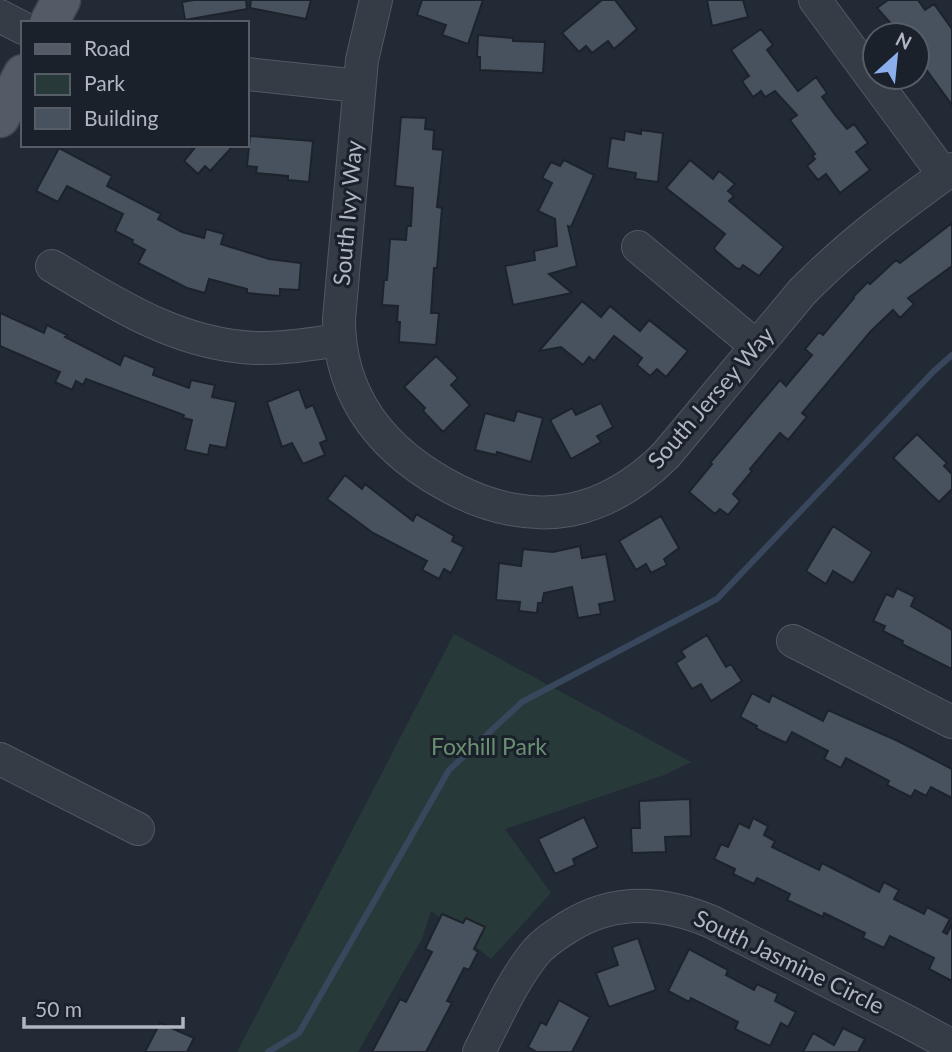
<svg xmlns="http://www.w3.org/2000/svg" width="952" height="1052" viewBox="0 0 952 1052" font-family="Lato,sans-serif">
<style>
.green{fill:#28393a}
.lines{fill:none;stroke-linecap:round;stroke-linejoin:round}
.stream{stroke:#39475d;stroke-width:6}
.building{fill:#48515e;stroke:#1d232c;stroke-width:2}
.minor-casing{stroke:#535963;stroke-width:34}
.major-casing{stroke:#3f454f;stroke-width:41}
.minor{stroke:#353c46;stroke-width:32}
.major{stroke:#535b66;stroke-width:38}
.labels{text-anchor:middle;stroke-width:6;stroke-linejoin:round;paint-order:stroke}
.street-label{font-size:23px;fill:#b0b6c2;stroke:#1b212a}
.park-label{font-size:23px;fill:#6a9073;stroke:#1b212a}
</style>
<rect width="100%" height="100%" fill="#222a35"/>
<path class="green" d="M454 634 691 762 664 775 505 829 551 893 491 959 431 911 422 939 358 1052H237Z"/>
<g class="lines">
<path class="stream" d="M268 1052 299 1033 449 770 522 702 717 599 934 371 952 355"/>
</g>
<path class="building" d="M194 0H246L247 9 185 20 182 2Z
M251 0H311L306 19 250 8Z
M422 0H483L468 44 442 35 446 25 417 15Z
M602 0H615L637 29 614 49 608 41 592 53 586 46 579 52 562 33Z
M707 0H743L748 17 712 26Z
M888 0H918L925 10 934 4 952 29V105L917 57V35H901L877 8Z
M761 29 773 45 767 50 798 91 816 77 827 93 822 97 836 116 847 129 854 124 868 143 856 152 870 170 840 193 826 174 818 180 807 166 815 159 812 156 815 154 790 120 797 115 775 91 765 97 761 91 753 97 742 81 749 76 731 50Z
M478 35 513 38V41L545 42 543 73 480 70V57H477Z
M401 117 426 118 425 129 434 130 433 149 443 150 437 207 442 208 437 268H434L431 313H439L436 345 399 342 400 322H397L398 306 382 305 384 280H387L390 239 406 240 407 226H411L413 188 395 186Z
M641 130 663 133 658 182 635 179 636 173 607 168 611 138 624 140 625 131 641 134Z
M250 136 313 141 309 182 288 180V176L256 173 257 167 247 166Z
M197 145H234L210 171 205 166 198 174 184 161Z
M59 148 112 176 107 186 161 214 158 219 182 232 204 238 206 229 224 234 221 244 269 259 301 263 299 290 280 289V296L247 293V289L209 279 205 293 187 288 138 263 145 250 132 243 133 240 115 231 123 214 67 186 58 202 36 191Z
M564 160 594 175 571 227 568 226 577 266 549 274 572 293 513 305 505 266 535 260 534 251 557 246 555 219 538 211 552 183 542 178 551 162 560 166Z
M690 160 713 179 719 171 735 184 728 191 734 196 729 201 784 247 759 276 743 265 740 269 736 268 716 251 714 248 725 234 666 188Z
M952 223V266L908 298 914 304 900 318 893 310 871 331 802 413 807 417 788 440 780 433 750 469 752 471 733 494 740 501 728 515 720 509 715 514 689 492 712 464 710 463 780 380 786 386 812 355 805 349 819 332 823 335 854 298 853 297 868 282 870 284 896 260 900 263Z
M582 301 601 317 610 306 640 331 649 320 688 351 666 377 657 369 650 376 637 365 642 358 614 336 594 361 589 357 583 365 561 347 539 351Z
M0 313 44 333 47 325 67 335 65 337 120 365 124 355 155 368 153 375 189 388 191 380 215 385 212 397 236 402 226 448 210 445 208 455 185 450 192 420 183 418 184 415 86 379 83 385 76 381 72 390 55 382 60 372 0 346Z
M436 356 458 378 451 385 470 405 443 432 423 411 425 408 404 387Z
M299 389 306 408 313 405 327 440 320 443 325 455 303 464 292 443 282 447 267 402Z
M601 403 613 427 597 436 601 442 571 459 550 420 572 408 576 415Z
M517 411 543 418 531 462 497 452 496 455 475 450 485 413 514 421Z
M917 434 947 463 944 466 952 474V489L939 502 893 458Z
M345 475 362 489 365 484 413 521 416 514 454 536 452 541 464 547 451 573 444 569 439 579 422 570 427 561 373 533 327 499Z
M661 516 679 548 664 559 667 565 651 573 646 564 636 570 619 541Z
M833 526 872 552 853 583 833 571 826 584 806 571Z
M580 546 582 558 606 554 615 601 599 604 601 614 578 618 572 587 544 593 542 603H538L537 613 519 611 520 602 496 600 499 563 521 566 523 549 553 552Z
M897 588 915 597 911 606 952 630V669L902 644 903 641 883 631 885 626 873 621 886 594 893 597Z
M707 635 726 667 731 664 742 681 711 701 701 684 692 689 676 663 685 657 681 651Z
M752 693 769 702 772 695 823 721 828 710 898 741 952 769V798L931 787 926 796 915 790 911 797 887 785 889 781 846 758 841 768 824 759 828 751 792 732 786 743 763 732 756 728 757 726 740 717Z
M690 799 691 836 665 837 666 852 632 853 631 828H640L639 801Z
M584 817 598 847 573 859 575 865 555 874 538 839Z
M753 818 768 826 764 835 775 841 772 847 819 870 822 863 879 892 884 882 899 890 894 899 924 914 927 907 950 919 943 932 947 934 952 924V981L929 969 934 958 890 936 884 948 863 938 865 933 824 913 823 917 787 900 790 894 757 878 754 884 733 874 735 869 714 859 721 844 728 847 739 823 749 828Z
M442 914 463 923 466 918 485 927 474 949 478 952 469 970 464 968 447 1001 452 1003 426 1052H372L400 999 406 1002 432 952 425 949Z
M638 938 656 990 609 1007 596 973 618 965 612 947Z
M689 949 728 970 726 975 754 990 757 984 778 994 775 1001 796 1012 788 1027 781 1023 770 1046 735 1029 738 1022 691 998 689 1002 668 991Z
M559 1000 590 1017 572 1052H537L528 1047 541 1022 546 1025Z
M160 1023 194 1038 187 1052H145Z
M843 1028 865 1039 858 1052H803L813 1033 834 1045Z"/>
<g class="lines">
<g class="minor-casing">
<path id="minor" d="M376 0 362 60 339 319C339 401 387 455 456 490 491 508 532 517 570 510 609 502 639 482 666 455L802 292C848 245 899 207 952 169
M815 0 944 175
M0 16 23 28
M247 74 359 86
M638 247 756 346
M52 266C117 304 176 344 254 348 282 349 311 344 339 340
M793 641 952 722
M0 759 138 829
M479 1052C496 1019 511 983 535 953 545 941 556 935 568 927 614 898 663 901 712 922L910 1023 945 1042 952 1050"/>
</g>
<g class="major-casing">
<path id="major" d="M49 23 61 0
M0 118 23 74"/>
</g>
<use href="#minor" class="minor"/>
<use href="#major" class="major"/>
</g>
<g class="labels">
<g class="street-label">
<text transform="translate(348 213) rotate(-85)" y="8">South Ivy Way</text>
<text transform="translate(711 398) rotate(-49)" y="8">South Jersey Way</text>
<text transform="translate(789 962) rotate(26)" y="8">South Jasmine Circle</text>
</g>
<g class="park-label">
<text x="489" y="755">Foxhill Park</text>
</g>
</g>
<rect x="21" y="21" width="228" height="126" fill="#1b212a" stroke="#575d67" stroke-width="2"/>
<rect x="35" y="44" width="35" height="10" fill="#535b66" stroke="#575d67" stroke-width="2"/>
<text x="84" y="56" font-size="21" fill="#b0b6c2">Road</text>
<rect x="35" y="74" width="35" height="21" fill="#28393a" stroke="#575d67" stroke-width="2"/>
<text x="84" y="91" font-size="21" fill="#b0b6c2">Park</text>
<rect x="35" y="108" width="35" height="21" fill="#48515e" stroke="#575d67" stroke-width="2"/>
<text x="84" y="126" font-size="21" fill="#b0b6c2">Building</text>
<g transform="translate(896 56) rotate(27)"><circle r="33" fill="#1b212a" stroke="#575d67" stroke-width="2"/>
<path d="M0-5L12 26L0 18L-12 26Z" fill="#8baeec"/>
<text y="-10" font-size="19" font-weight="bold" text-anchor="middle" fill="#b0b6c2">N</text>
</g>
<path d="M24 1017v10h159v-10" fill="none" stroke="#b0b6c2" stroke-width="3.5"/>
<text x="35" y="1017" font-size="21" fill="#b0b6c2" stroke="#1b212a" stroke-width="5" paint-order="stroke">50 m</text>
</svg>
